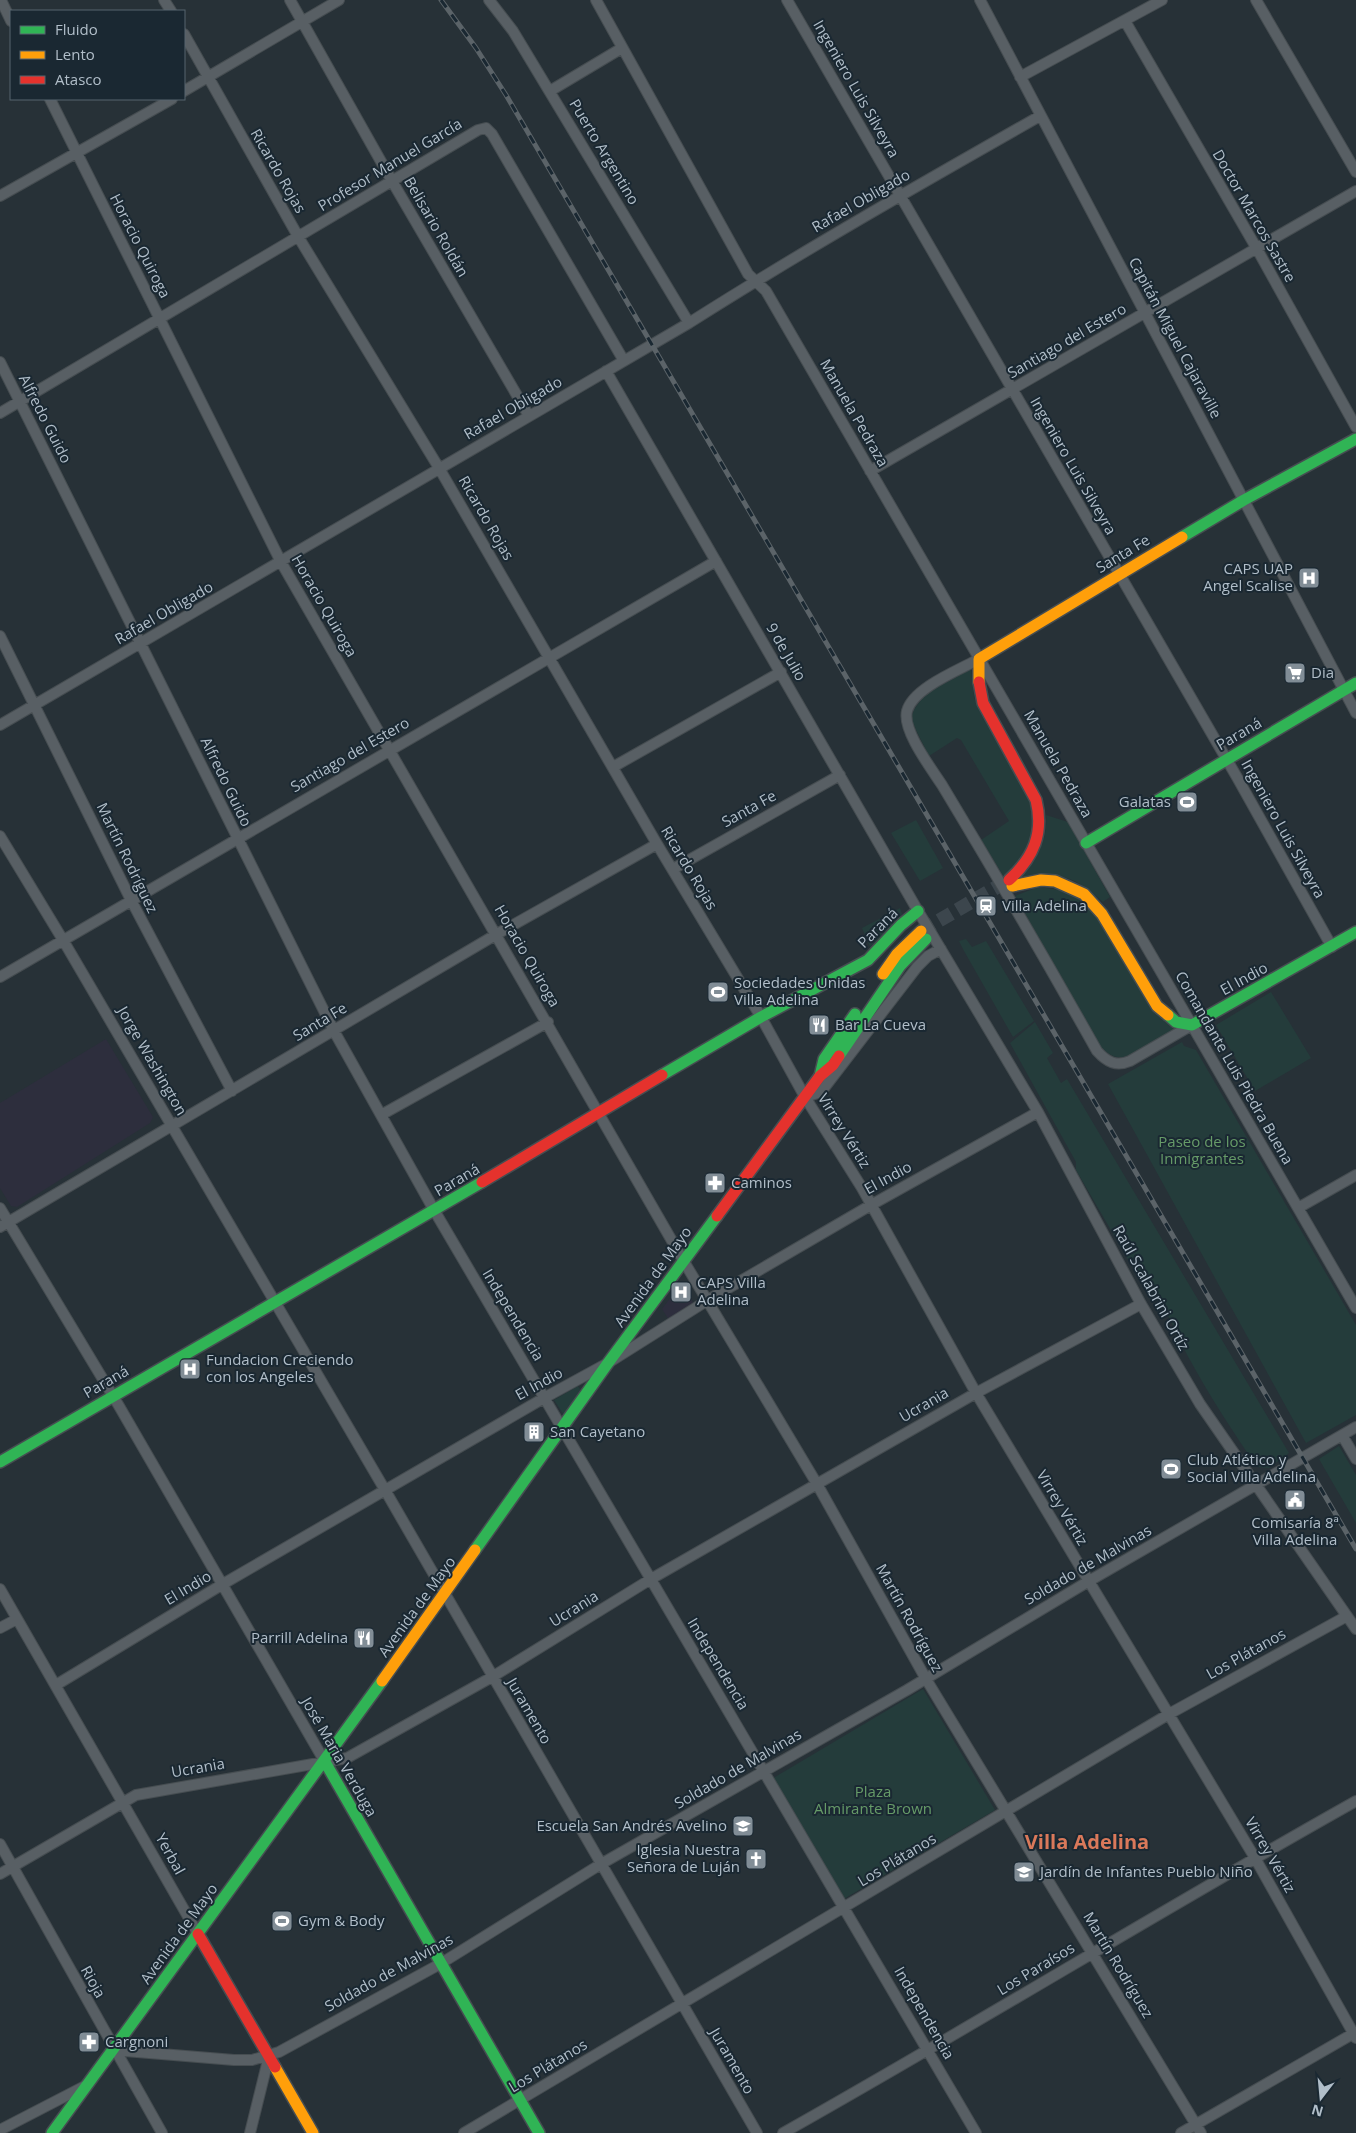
<svg xmlns="http://www.w3.org/2000/svg" width="1356" height="2133" viewBox="0 0 1356 2133" font-family="'Open Sans',sans-serif">
<style>
.medical{fill:#2d2e3d}
.green{fill:#243c3b}
.lines{fill:none;stroke-linecap:round;stroke-linejoin:round}
.secondary-tunnel{stroke:#3c464d;stroke-width:14;stroke-dasharray:14 7;stroke-linecap:butt}
.street-casing{stroke:#464d51;stroke-width:12}
.fast-casing{stroke:#464d51;stroke-width:14}
.slow-casing{stroke:#464d51;stroke-width:14}
.jam-casing{stroke:#464d51;stroke-width:14}
.street{stroke:#585f64;stroke-width:10}
.fast{stroke:#30b455;stroke-width:11}
.slow{stroke:#ff9f0a;stroke-width:11}
.jam{stroke:#e5322d;stroke-width:11}
.rail-casing{stroke:#5b6368;stroke-width:5}
.rail{stroke:#1a2832;stroke-width:3;stroke-dasharray:9;stroke-linecap:butt}
.labels{text-anchor:middle;stroke-width:4;stroke-linejoin:round;paint-order:stroke}
.street-label{font-size:15px;fill:#b1bec9;stroke:#1a2832}
.poi-label{font-size:15px;fill:#b1bec9;stroke:#1a2832;text-anchor:start}
.park-label{font-size:15px;fill:#669b68;stroke:#1a2832}
.district-label{font-size:20px;font-weight:bold;fill:#da795a;stroke:#1a2832}
</style>
<rect width="100%" height="100%" fill="#273137"/>
<path class="medical" d="M106 1039 153 1117 150 1123 17 1207 11 1206 0 1188V1103Z
M683 1281 693 1303 669 1320 662 1309Z"/>
<path class="green" d="M971 669 974 697 981 714 1029 799 1034 816V829L1027 852 1004 877 981 840 1009 821 961 740 957 738 929 756 911 720C915 693 950 682 971 669Z
M1046 815 1068 822 1110 897 1103 902C1068 871 1058 872 1014 883 1033 863 1048 845 1046 815Z
M916 820 943 868 920 881 891 833Z
M1038 887 1062 890 1087 903 1177 1028C1163 1037 1132 1060 1117 1057 1110 1056 1106 1051 1100 1047L1015 896Z
M900 908 902 914 895 924 870 947 862 928Z
M966 939 972 947 986 941 1034 1021 1013 1037 964 951 959 941Z
M1271 992 1311 1058 1255 1091 1216 1025Z
M1035 1022 1053 1053 1047 1058 1061 1083 1067 1079 1289 1453 1269 1468 1257 1467C1234 1433 1210 1397 1190 1360 1176 1335 1164 1297 1140 1280L1076 1170V1162L1010 1043Z
M1182 1042 1184 1046 1196 1050 1356 1325V1415L1306 1443 1108 1084Z
M578 1386 581 1391 564 1415 554 1400Z
M1339 1446 1356 1475V1523L1319 1459Z
M923 1689 995 1810 842 1900 770 1780Z"/>
<g class="lines">
<path class="secondary-tunnel" d="M921 931 1009 880"/>
<g class="street-casing">
<path id="street" d="M1 0 11 21
M164 0 171 11
M290 0 392 181 529 416
M489 0 513 31 689 323
M596 0 748 274 766 291 1356 1308
M787 0 1238 779 1332 947
M980 0 1356 713
M1256 0 1356 172
M1125 21 1257 249 1356 427
M184 34 299 238 439 468 657 844 761 1017 805 1097 862 1188 976 1393 1255 1858 1356 2038
M1020 77 1162 0
M184 91 339 0
M550 91 622 48
M50 99 281 562 683 1260 817 1484 926 1679 1201 2133
M0 196 172 99
M0 362 334 1031 434 1210 976 2133
M606 371 918 911 1038 1112 1141 1304 1200 1404 1356 1629
M0 413 478 130 486 128 492 134 624 361
M870 471 1356 191
M0 636 131 900 232 1091
M979 659C959 670 913 688 907 711 902 730 931 768 942 785 995 873 1047 962 1097 1051 1107 1062 1116 1067 1130 1061L1192 1025
M0 725 689 323C804 250 922 183 1040 116
M613 767 781 672
M0 836 63 940 385 1490 757 2133
M673 869 840 775
M0 977 716 561
M805 1097 821 1092 917 967 928 956 941 949
M381 1115 548 1022
M0 1208 119 1406 325 1762
M1298 1208 1356 1175
M0 1227 497 934 657 844
M1342 1435 1356 1459
M0 1589 198 1934
M0 1628 17 1619
M56 1685 223 1584 544 1398 608 1363 708 1300 871 1205 1038 1112
M0 1844 162 2133
M0 1874 136 1795 347 1758 492 1677 651 1579 976 1393 1141 1304
M113 2050 234 2060H252L279 2052 440 1964 601 1864 907 1690 1089 1581 1356 1427
M0 2130 85 2086
M250 2133 269 2056
M464 2133 1169 1714 1347 1616
M783 2133C975 2025 1163 1909 1356 1801
M1181 2133 1356 2032"/>
</g>
<g class="fast-casing">
<path id="fast" d="M1182 537 1244 500 1356 439
M1086 843 1356 683
M1168 1015 1176 1022 1192 1025 1356 932
M839 1056 900 966 926 939
M662 1075 761 1017 868 960 901 925 918 911
M820 1076 824 1059 855 1014
M0 1462 482 1182
M475 1550 608 1363 717 1216
M325 1762 539 2133
M52 2133 382 1681"/>
</g>
<g class="slow-casing">
<path id="slow" d="M979 682V659L1182 537
M1012 886 1041 880 1055 881 1084 894 1102 914 1157 1006 1168 1015
M883 974 897 954 921 931
M382 1681 475 1550
M275 2067 313 2133"/>
</g>
<g class="jam-casing">
<path id="jam" d="M979 682 983 703 1036 800C1044 833 1034 857 1009 880
M482 1182 662 1075
M717 1216 820 1076 833 1065 839 1056
M198 1934 275 2067"/>
</g>
<use href="#street" class="street"/>
<use href="#fast" class="fast"/>
<use href="#slow" class="slow"/>
<use href="#jam" class="jam"/>
<g class="rail-casing">
<path id="rail" d="M441 0 476 48 506 95 1356 1549"/>
</g>
<use href="#rail" class="rail"/>
</g>
<defs>
<g id="hospital-square" transform="scale(1.125)"><rect x="-9" y="-9" width="18" height="18" rx="4" fill="#818d96" stroke="#1a2832"/><path d="M-5-5h3v3.5h4V-5h3V5h-3V1.5h-4V5h-3Z" fill="#fff"/></g>
<g id="supermarket-square" transform="scale(1.125)"><rect x="-9" y="-9" width="18" height="18" rx="4" fill="#818d96" stroke="#1a2832"/><path d="M-6-5.5h2.5l.6 2H6L4.5 2H-2.5L-4.4-4H-6ZM-1.5 3.2a1.3 1.3 0 1 0 .1 0ZM3 3.2a1.3 1.3 0 1 0 .1 0Z" fill="#fff"/></g>
<g id="stadium-square" transform="scale(1.125)"><rect x="-9" y="-9" width="18" height="18" rx="4" fill="#818d96" stroke="#1a2832"/><path d="M0-5a6.5 5 0 1 0 0 10a6.5 5 0 1 0 0-10ZM-3.5-1.8h7v3.6h-7Z" fill="#fff"/></g>
<g id="station-square" transform="scale(1.125)"><rect x="-9" y="-9" width="18" height="18" rx="4" fill="#818d96" stroke="#1a2832"/><path d="M-3-6H3Q5-6 5-4V2Q5 4 3 4L4.5 6H3L1.5 4h-3L-3 6H-4.5L-3 4Q-5 4-5 2V-4Q-5-6-3-6ZM-3.5-4v3h7v-3ZM-3.5 1v1.5H-2V1ZM2 1v1.5H3.5V1Z" fill="#fff"/></g>
<g id="restaurant-square" transform="scale(1.125)"><rect x="-9" y="-9" width="18" height="18" rx="4" fill="#818d96" stroke="#1a2832"/><path d="M-5-6h1v4h1v-4h1v4h1v-4h1v5L-1.5 .5V6h-2V.5L-5-1ZM5-6V6H3V1.5H1.5Q1.5-4 5-6Z" fill="#fff"/></g>
<g id="pharmacy-square" transform="scale(1.125)"><rect x="-9" y="-9" width="18" height="18" rx="4" fill="#818d96" stroke="#1a2832"/><path d="M-2-6h4v4h4v4h-4v4h-4v-4h-4v-4h4Z" fill="#fff"/></g>
<g id="building-square" transform="scale(1.125)"><rect x="-9" y="-9" width="18" height="18" rx="4" fill="#818d96" stroke="#1a2832"/><path d="M-4-6H4V6H1V3H-1V6H-4ZM-2.5-4.3h1.7v1.8h-1.7ZM.8-4.3h1.7v1.8H.8ZM-2.5-1h1.7V.8h-1.7ZM.8-1h1.7V.8H.8Z" fill="#fff"/></g>
<g id="civic-square" transform="scale(1.125)"><rect x="-9" y="-9" width="18" height="18" rx="4" fill="#818d96" stroke="#1a2832"/><path d="M-.6-6.5H3V-4.5H.6V-3L4-1V1h2V6H-6V1h2V-1L-.6-3ZM-1.2 2.5V6h2.4V2.5Z" fill="#fff"/></g>
<g id="school-square" transform="scale(1.125)"><rect x="-9" y="-9" width="18" height="18" rx="4" fill="#818d96" stroke="#1a2832"/><path d="M0-5L7-2L0 1L-7-2ZM-4 1L0 2.5L4 1V4Q0 6-4 4Z" fill="#fff"/></g>
<g id="church-square" transform="scale(1.125)"><rect x="-9" y="-9" width="18" height="18" rx="4" fill="#818d96" stroke="#1a2832"/><path d="M-1.2-6h2.4v3.5h3.3v2.4h-3.3V6h-2.4V-.1h-3.3v-2.4h3.3Z" fill="#fff"/></g>
</defs>
<g fill-rule="evenodd">
<use href="#hospital-square" x="1309" y="578"/>
<use href="#supermarket-square" x="1295" y="673"/>
<use href="#stadium-square" x="1187" y="802"/>
<use href="#station-square" x="986" y="906"/>
<use href="#stadium-square" x="718" y="992"/>
<use href="#restaurant-square" x="819" y="1025"/>
<use href="#pharmacy-square" x="715" y="1183"/>
<use href="#hospital-square" x="681" y="1292"/>
<use href="#hospital-square" x="190" y="1369"/>
<use href="#building-square" x="534" y="1432"/>
<use href="#stadium-square" x="1171" y="1469"/>
<use href="#civic-square" x="1295" y="1500"/>
<use href="#restaurant-square" x="364" y="1638"/>
<use href="#school-square" x="743" y="1826"/>
<use href="#church-square" x="756" y="1859"/>
<use href="#school-square" x="1024" y="1872"/>
<use href="#stadium-square" x="282" y="1921"/>
<use href="#pharmacy-square" x="89" y="2042"/>
</g>
<g class="labels">
<g class="street-label">
<text transform="translate(856 89) rotate(60)" y="5">Ingeniero Luis Silveyra</text>
<text transform="translate(604 152) rotate(59)" y="5">Puerto Argentino</text>
<text transform="translate(390 165) rotate(-31)" y="5">Profesor Manuel García</text>
<text transform="translate(278 171) rotate(60)" y="5">Ricardo Rojas</text>
<text transform="translate(861 201) rotate(-30)" y="5">Rafael Obligado</text>
<text transform="translate(1254 216) rotate(60)" y="5">Doctor Marcos Sastre</text>
<text transform="translate(436 227) rotate(60)" y="5">Belisario Roldán</text>
<text transform="translate(140 246) rotate(63)" y="5">Horacio Quiroga</text>
<text transform="translate(1175 338) rotate(62)" y="5">Capitán Miguel Cajaraville</text>
<text transform="translate(1067 341) rotate(-30)" y="5">Santiago del Estero</text>
<text transform="translate(513 408) rotate(-30)" y="5">Rafael Obligado</text>
<text transform="translate(854 413) rotate(60)" y="5">Manuela Pedraza</text>
<text transform="translate(45 419) rotate(63)" y="5">Alfredo Guido</text>
<text transform="translate(1073 466) rotate(60)" y="5">Ingeniero Luis Silveyra</text>
<text transform="translate(486 518) rotate(60)" y="5">Ricardo Rojas</text>
<text transform="translate(1123 554) rotate(-31)" y="5">Santa Fe</text>
<text transform="translate(324 606) rotate(60)" y="5">Horacio Quiroga</text>
<text transform="translate(164 613) rotate(-30)" y="5">Rafael Obligado</text>
<text transform="translate(786 652) rotate(60)" y="5">9 de Julio</text>
<text transform="translate(1239 734) rotate(-30)" y="5">Paraná</text>
<text transform="translate(350 755) rotate(-30)" y="5">Santiago del Estero</text>
<text transform="translate(1058 764) rotate(60)" y="5">Manuela Pedraza</text>
<text transform="translate(226 782) rotate(64)" y="5">Alfredo Guido</text>
<text transform="translate(749 809) rotate(-29)" y="5">Santa Fe</text>
<text transform="translate(1283 829) rotate(61)" y="5">Ingeniero Luis Silveyra</text>
<text transform="translate(127 858) rotate(64)" y="5">Martín Rodríguez</text>
<text transform="translate(689 868) rotate(59)" y="5">Ricardo Rojas</text>
<text transform="translate(878 928) rotate(-45)" y="5">Paraná</text>
<text transform="translate(527 956) rotate(60)" y="5">Horacio Quiroga</text>
<text transform="translate(1244 979) rotate(-29)" y="5">El Indio</text>
<text transform="translate(320 1022) rotate(-31)" y="5">Santa Fe</text>
<text transform="translate(152 1061) rotate(60)" y="5">Jorge Washington</text>
<text transform="translate(1234 1068) rotate(60)" y="5">Comandante Luis Piedra Buena</text>
<text transform="translate(844 1131) rotate(58)" y="5">Virrey Vértiz</text>
<text transform="translate(888 1178) rotate(-29)" y="5">El Indio</text>
<text transform="translate(457 1180) rotate(-30)" y="5">Paraná</text>
<text transform="translate(653 1277) rotate(-54)" y="5">Avenida de Mayo</text>
<text transform="translate(1151 1288) rotate(61)" y="5">Raúl Scalabrini Ortíz</text>
<text transform="translate(513 1315) rotate(59)" y="5">Independencia</text>
<text transform="translate(106 1382) rotate(-30)" y="5">Paraná</text>
<text transform="translate(539 1384) rotate(-29)" y="5">El Indio</text>
<text transform="translate(924 1405) rotate(-30)" y="5">Ucrania</text>
<text transform="translate(1062 1508) rotate(59)" y="5">Virrey Vértiz</text>
<text transform="translate(1088 1565) rotate(-30)" y="5">Soldado de Malvinas</text>
<text transform="translate(188 1588) rotate(-31)" y="5">El Indio</text>
<text transform="translate(417 1607) rotate(-54)" y="5">Avenida de Mayo</text>
<text transform="translate(574 1609) rotate(-32)" y="5">Ucrania</text>
<text transform="translate(909 1618) rotate(61)" y="5">Martín Rodríguez</text>
<text transform="translate(1246 1654) rotate(-29)" y="5">Los Plátanos</text>
<text transform="translate(718 1664) rotate(59)" y="5">Independencia</text>
<text transform="translate(529 1711) rotate(60)" y="5">Juramento</text>
<text transform="translate(339 1757) rotate(60)" y="5">José Maria Verduga</text>
<text transform="translate(198 1768) rotate(-10)" y="5">Ucrania</text>
<text transform="translate(738 1769) rotate(-30)" y="5">Soldado de Malvinas</text>
<text transform="translate(170 1854) rotate(61)" y="5">Yerbal</text>
<text transform="translate(1270 1855) rotate(60)" y="5">Virrey Vértiz</text>
<text transform="translate(897 1860) rotate(-31)" y="5">Los Plátanos</text>
<text transform="translate(179 1934) rotate(-54)" y="5">Avenida de Mayo</text>
<text transform="translate(1118 1965) rotate(59)" y="5">Martín Rodríguez</text>
<text transform="translate(1036 1969) rotate(-31)" y="5">Los Paraísos</text>
<text transform="translate(389 1973) rotate(-29)" y="5">Soldado de Malvinas</text>
<text transform="translate(93 1982) rotate(61)" y="5">Rioja</text>
<text transform="translate(924 2013) rotate(60)" y="5">Independencia</text>
<text transform="translate(732 2061) rotate(60)" y="5">Juramento</text>
<text transform="translate(548 2066) rotate(-31)" y="5">Los Plátanos</text>
</g>
<g class="poi-label">
<text x="1293" y="574" text-anchor="end">CAPS UAP<tspan x="1293" dy="17">Angel Scalise</tspan></text>
<text x="1311" y="678">Dia</text>
<text x="1171" y="807" text-anchor="end">Galatas</text>
<text x="1002" y="911">Villa Adelina</text>
<text x="734" y="988">Sociedades Unidas<tspan x="734" dy="17">Villa Adelina</tspan></text>
<text x="835" y="1030">Bar La Cueva</text>
<text x="731" y="1188">Caminos</text>
<text x="697" y="1288">CAPS Villa<tspan x="697" dy="17">Adelina</tspan></text>
<text x="206" y="1365">Fundacion Creciendo<tspan x="206" dy="17">con los Angeles</tspan></text>
<text x="550" y="1437">San Cayetano</text>
<text x="1187" y="1465">Club Atlético y<tspan x="1187" dy="17">Social Villa Adelina</tspan></text>
<text x="1295" y="1528" text-anchor="middle">Comisaría 8ª<tspan x="1295" dy="17">Villa Adelina</tspan></text>
<text x="348" y="1643" text-anchor="end">Parrill Adelina</text>
<text x="727" y="1831" text-anchor="end">Escuela San Andrés Avelino</text>
<text x="740" y="1855" text-anchor="end">Iglesia Nuestra<tspan x="740" dy="17">Señora de Luján</tspan></text>
<text x="1040" y="1877">Jardín de Infantes Pueblo Niño</text>
<text x="298" y="1926">Gym &amp; Body</text>
<text x="105" y="2047">Cargnoni</text>
</g>
<g class="park-label">
<text x="1202" y="1147">Paseo de los<tspan x="1202" dy="17">Inmigrantes</tspan></text>
<text x="873" y="1797">Plaza<tspan x="873" dy="17">Almirante Brown</tspan></text>
</g>
<g class="district-label">
<text x="1087" y="1849">Villa Adelina</text>
</g>
</g>
<rect x="10" y="10" width="175" height="90" fill="#1a2832" stroke="#56646e"/>
<rect x="20" y="26" width="25" height="8" fill="#30b455" stroke="#56646e"/>
<text x="55" y="35" font-size="15" fill="#b1bec9">Fluido</text>
<rect x="20" y="51" width="25" height="8" fill="#ff9f0a" stroke="#56646e"/>
<text x="55" y="60" font-size="15" fill="#b1bec9">Lento</text>
<rect x="20" y="76" width="25" height="8" fill="#e5322d" stroke="#56646e"/>
<text x="55" y="85" font-size="15" fill="#b1bec9">Atasco</text>
<g transform="translate(1321 2098) rotate(196)" stroke="#1a2832" stroke-width="4" paint-order="stroke">
<path d="M0-4L9 19L0 12L-9 19Z" fill="#b1bec9"/>
<text y="-8" font-size="14" font-weight="bold" text-anchor="middle" fill="#b1bec9">N</text>
</g>
</svg>
